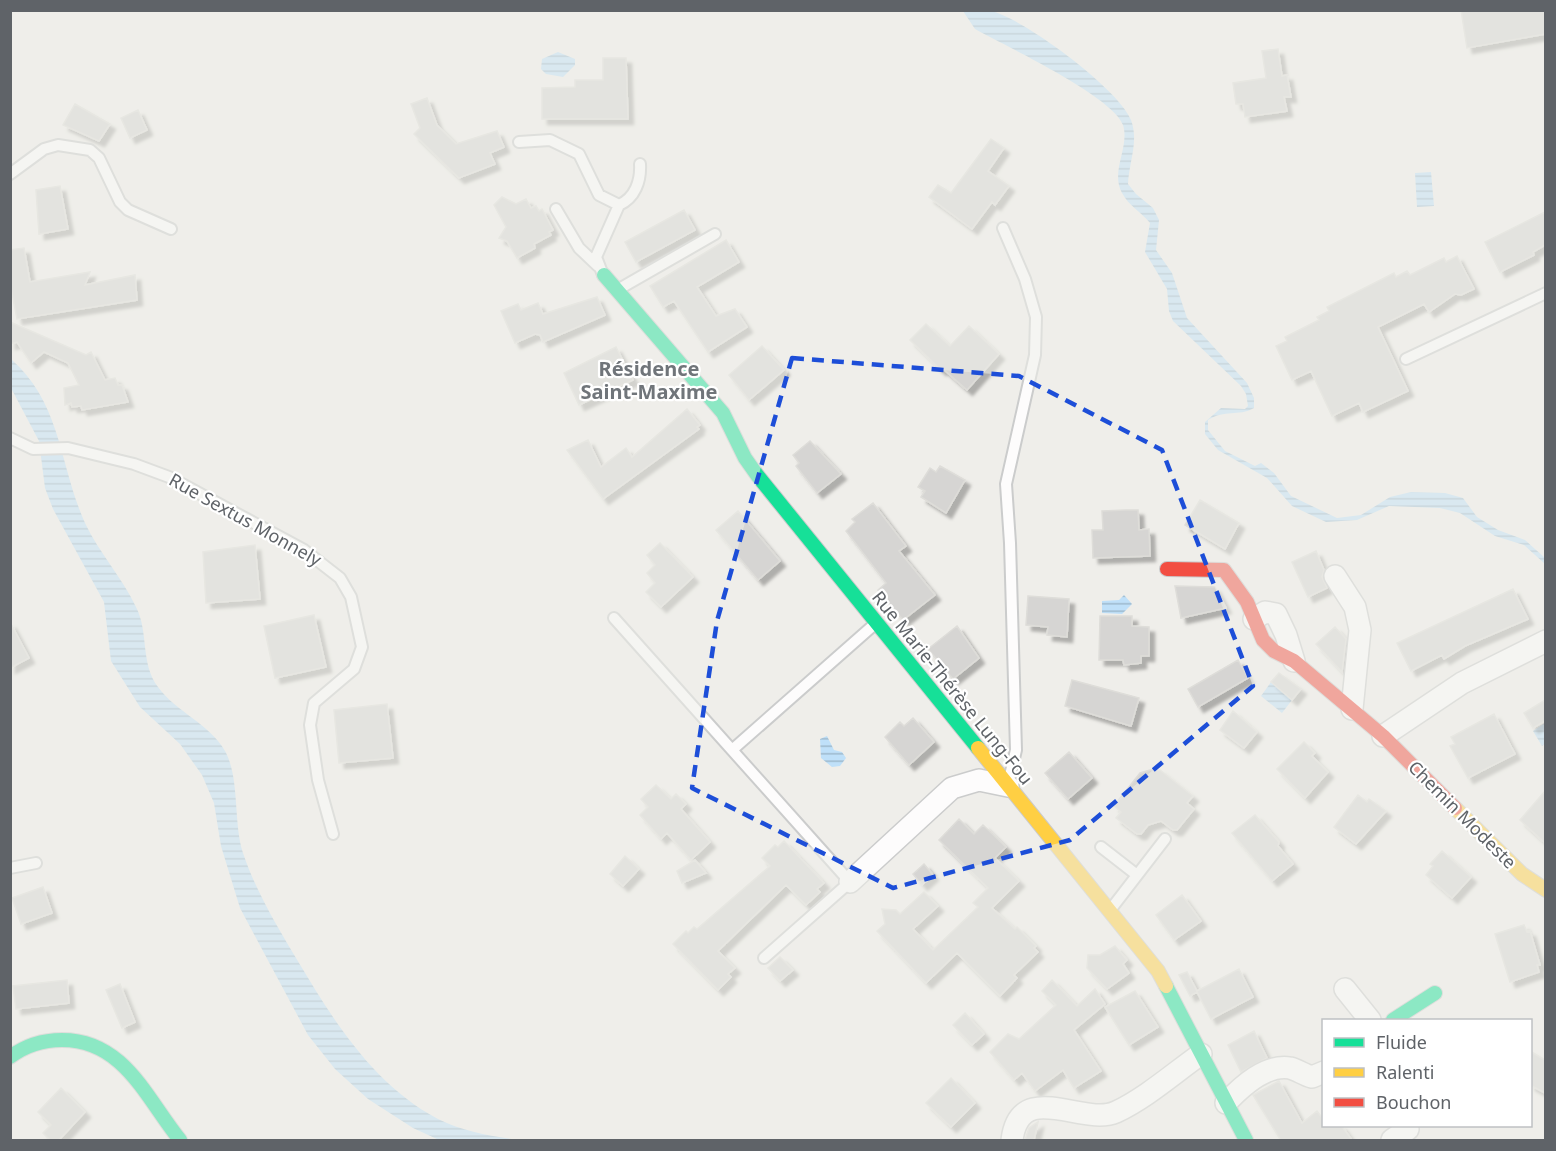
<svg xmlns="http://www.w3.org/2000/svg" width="1556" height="1151" viewBox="0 0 1556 1151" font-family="'Noto Sans',sans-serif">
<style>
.water{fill:url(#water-rules)}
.building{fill:#d6d5d3;stroke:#deddd9;stroke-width:1.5;filter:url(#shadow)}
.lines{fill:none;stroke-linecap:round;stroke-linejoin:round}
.lane-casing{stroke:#cbcccc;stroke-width:14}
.street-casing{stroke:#cbcccc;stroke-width:24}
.fast-casing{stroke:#cacacb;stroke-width:16}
.slow-casing{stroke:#cacacb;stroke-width:16}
.jam-casing{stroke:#cacacb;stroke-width:16}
.lane{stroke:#fdfcfc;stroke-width:10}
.street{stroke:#fdfcfc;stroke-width:21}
.fast{stroke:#16e098;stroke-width:14}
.slow{stroke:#ffcf43;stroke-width:14}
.jam{stroke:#f24e42;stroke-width:14}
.marked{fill:none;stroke:#1d4ed8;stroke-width:4.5;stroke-dasharray:12 8;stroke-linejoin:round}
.labels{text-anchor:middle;stroke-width:4.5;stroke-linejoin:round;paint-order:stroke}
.street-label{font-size:18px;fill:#5f6368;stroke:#fff}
.neighbourhood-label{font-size:20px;font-weight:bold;fill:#70757a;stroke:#fff}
</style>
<defs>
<pattern id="water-rules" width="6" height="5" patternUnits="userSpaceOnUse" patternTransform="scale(1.5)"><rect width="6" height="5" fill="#bfe0f9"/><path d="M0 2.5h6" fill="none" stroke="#9eb9cd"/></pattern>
<filter id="shadow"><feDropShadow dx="5.5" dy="5.5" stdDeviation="1.5" flood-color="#0004"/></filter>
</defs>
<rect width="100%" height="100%" fill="#efeeea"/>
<path class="water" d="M963 11C971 10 982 9 991 11 1023 18 1119 89 1131 120 1139 141 1129 162 1128 184L1136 194 1153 208 1159 220 1156 250 1172 273 1187 318 1247 383 1254 398V408C1238 417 1225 409 1208 420V430L1225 451 1255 466 1261 463 1274 473 1291 496 1337 518 1361 515 1390 497 1411 492 1445 493 1463 498 1477 517 1498 530 1525 540 1545 558V564L1524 545 1495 536 1460 513 1440 508 1389 506 1357 520 1326 522 1292 506 1267 478 1218 450 1205 434V422L1221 408 1245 409 1248 406 1246 394 1241 386 1173 321 1169 311 1167 289 1145 252 1150 223C1141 212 1129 206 1122 193 1110 171 1130 147 1123 125 1114 97 1004 45 975 29Z
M558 52 575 59V65L563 77 546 74 541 69 542 59Z
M1431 172 1434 206 1417 207 1415 173Z
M11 359C62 404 59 465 85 523 99 553 122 577 136 607 149 632 140 663 158 687 176 712 210 724 225 751 240 778 233 822 243 853 256 892 278 928 299 963 335 1023 374 1085 438 1119 464 1132 491 1136 519 1140H439L413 1128 368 1099 335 1069 308 1035 240 908 221 846 214 803 202 775 180 744 140 707 111 661 104 602 53 509 45 488 39 441 11 388Z
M1124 595 1132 604 1122 614 1102 613V601L1119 600Z
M1271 682 1292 700 1282 713 1261 696Z
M1545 723V744L1542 746 1533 731Z
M827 736 834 750 842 752 846 758 840 766 832 767 821 758 820 739Z"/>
<path class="building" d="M1461 10H1545V34L1467 48Z
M1278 49 1282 76 1287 75 1291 97H1284L1287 111 1245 117 1243 104H1236L1233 83 1266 78 1262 51Z
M603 58H626L628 119H542V88L575 87V80H603Z
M427 98 437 125 456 144 497 131 504 147 490 153 495 164 459 178 426 146 414 134 420 128 411 104Z
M75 104 110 124 99 141 63 125Z
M138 110 147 130 130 138 121 118Z
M991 139 1004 148 988 171 1009 186 995 205 992 202 972 229 929 197 938 185 951 193Z
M60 186 68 229 39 234 36 190Z
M502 197 516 204 526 199 531 208 536 206 539 211 542 209 553 230 549 232 551 235 534 244 535 248 517 258 507 241 499 238 506 227 494 205Z
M684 210 695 230 636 262 625 242Z
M1545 212V245L1533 252 1534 255 1500 272 1485 242Z
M726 240 739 262 697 287 716 316 735 309 747 327 708 352 674 301 663 307 650 286Z
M24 248 30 282 90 272 85 285 135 275 137 300 17 319 10 283V250Z
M1457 256 1474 289 1461 295 1455 294 1429 312 1424 304 1378 327 1408 391 1363 412 1359 403 1332 416 1311 371 1292 380 1276 346 1287 341 1285 337 1319 320 1317 317 1329 311 1327 307 1394 273 1396 277 1407 271 1410 275 1444 258 1446 262Z
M597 297 605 315 543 342 540 335 535 334 515 343 501 311 518 304 521 310 538 303 543 314Z
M10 322 86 355 91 352 105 380 115 378 118 385H122L128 402 82 410 81 406 72 407 71 403 65 405 64 388 79 385 68 363 44 352 31 363 17 342 10 344Z
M926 324 950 346 969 326 999 354 967 390 942 368 941 370 910 340Z
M762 346 784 370 749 400 729 375Z
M616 347 633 380 579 405 564 373Z
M687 409 700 425 697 427 699 429 603 499 567 450 588 440 601 467 626 448 632 457Z
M810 441 841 474 817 493 796 466 799 463 793 455Z
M940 466 965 480 946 513 921 497 925 491 918 487 930 468 936 472Z
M1200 500 1239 523 1225 549 1185 525Z
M873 503 906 546 899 551 935 595 903 620 878 590 886 583 846 531 855 522 852 519Z
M1126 510H1138L1139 530 1149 529 1150 556 1093 558 1092 530H1103L1102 511Z
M738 511 780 561 758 580 716 530Z
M660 543 693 577 661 607 646 592 655 583 647 573 655 565 647 555Z
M255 545 260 599 206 603 203 552Z
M1316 551 1324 570 1322 577 1327 588 1308 597 1292 562Z
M1175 586 1215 587 1226 608 1181 618Z
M1513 589 1528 619 1465 646 1444 659 1442 655 1411 671 1397 643Z
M1028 596 1069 599 1067 637 1047 635 1048 627 1026 625Z
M314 615 326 667 275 678 264 626Z
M1100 616H1132V626L1149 627V656H1141V663L1124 665 1123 660H1099Z
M10 622 29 658 10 668Z
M957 626 979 658 953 679 928 649Z
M1335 627 1346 639 1342 672 1316 644Z
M1238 660 1248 678 1198 707 1188 689Z
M1279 673 1301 689 1292 700 1271 682Z
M1072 680 1139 698 1131 726 1065 706Z
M1545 700V721L1533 728 1524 713Z
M387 704 393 758 339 763 334 710Z
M1233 711 1257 732 1244 748 1220 730Z
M1494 714 1515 754 1468 778 1450 746 1455 744 1451 737Z
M913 718 934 742 909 765 885 737 900 722 904 726Z
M1304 742 1315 753 1312 756 1328 772 1305 798 1277 769Z
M1069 752 1092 778 1068 799 1045 773Z
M1150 770H1160L1193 796 1187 803 1194 809 1177 830H1173L1161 821 1148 825 1141 834H1137L1116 818 1121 812 1114 806 1140 773Z
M656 785 671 799 676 794 686 804 681 809 710 842 691 860 667 833 661 839 640 815 648 807 641 799Z
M1545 791V843L1520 820Z
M1358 795 1367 802 1369 799 1386 811 1356 844 1334 827Z
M1255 815 1279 842 1278 846 1293 864 1272 881 1232 833Z
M959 819 974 834 983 825 1006 847 995 858 1019 881 992 908 1015 929 1017 927 1036 946 1034 948 1038 952 1014 975 1017 978 1000 996 957 953 926 983 877 931 885 924 882 909 896 910 900 914 924 892 938 906 913 929 933 950 978 907 973 903 988 888 939 840Z
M784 841 824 883 817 889 820 892 806 905 786 885 718 951 735 968 728 974 731 977 718 990 673 944 686 931 688 933 694 927 697 929 770 866 762 858 775 845 778 847Z
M1442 851 1471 877 1452 898 1426 875 1433 866 1430 864Z
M625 856 639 869 623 886 610 874Z
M695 860 706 873 682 883 677 871Z
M924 864 933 875 922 885 913 874Z
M43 887 52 913 21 924 12 898Z
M1182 895 1201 921 1174 940 1156 915Z
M1524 925 1527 932 1530 931 1540 965H1537L1539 972 1510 982 1495 934Z
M1115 946 1127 960 1123 964 1129 973 1107 989 1087 968 1088 955H1100Z
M780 957 793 970 780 981 768 968Z
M1239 969 1253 997 1211 1019 1197 992 1190 996 1179 975 1187 972 1197 991Z
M67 980 69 1003 16 1009 13 986Z
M1052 980 1077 1006 1095 989 1105 1004 1074 1030 1101 1071 1074 1088 1063 1070 1035 1091 1022 1073 1014 1080 990 1052 1008 1034 1019 1039 1056 1005 1042 991Z
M120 984 135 1022 122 1028 106 990Z
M1135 991 1158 1027 1129 1045 1105 1007Z
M965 1013 984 1034 972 1045 953 1025Z
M1254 1031 1267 1058 1241 1072 1228 1045Z
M1530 1051 1545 1060V1093L1530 1085Z
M951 1078 975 1103 951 1127 926 1103Z
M1279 1081 1302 1123 1317 1111 1323 1119V1125H1341L1352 1140H1278L1280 1139 1253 1095Z
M61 1088 85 1112 59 1140H50L43 1133 51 1125 38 1112Z
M1038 1122 1034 1140H1025L1029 1128Z"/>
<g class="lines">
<g class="lane-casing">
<path id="lane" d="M519 142 550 140 579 154 599 195 619 205 596 257 603 275
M10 174 44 149 58 145 90 150 99 158 120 202 128 210 171 229
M619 205C635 198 641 181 640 164
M556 209 579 248 598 266
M1003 228 1025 279 1036 317 1035 355 1006 484 1010 543 1016 750 1009 780
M619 289 715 234
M1406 359 1546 293
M10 438 33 449 68 448 134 464 169 477 304 550 340 578 351 597 362 647 354 669 314 703 310 725 318 780 333 834
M614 618 850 882 764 958
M732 750 876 623
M1101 847 1137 875
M10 868 36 863
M1111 909 1165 839"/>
</g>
<g class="street-casing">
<path id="street" d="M1335 576 1355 607 1360 630 1352 709
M1254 619 1265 612 1276 614 1286 635 1294 661
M1383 736 1462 683 1546 641
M850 882 952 788 979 780 1008 786
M1345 989 1370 1020
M1226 1103C1242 1086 1266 1064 1290 1068 1298 1070 1304 1075 1312 1077L1324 1072
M1012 1140C1020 1078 1083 1127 1116 1112 1146 1098 1174 1073 1201 1054
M1392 1140 1408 1129"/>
</g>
<g class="fast-casing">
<path id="fast" d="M604 275 723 413 745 458 757 475 978 748
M1166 986 1246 1140
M1393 1020 1435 993
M10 1057C26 1045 42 1040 62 1040 124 1040 146 1098 180 1140"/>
</g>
<g class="slow-casing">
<path id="slow" d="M978 748 1158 971 1166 986
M1455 808 1522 874 1546 890"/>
</g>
<g class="jam-casing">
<path id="jam" d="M1167 569 1224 570 1247 602 1263 640 1274 651 1294 661 1383 736 1455 808"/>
</g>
<use href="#lane" class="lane"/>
<use href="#street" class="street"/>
<use href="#fast" class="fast"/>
<use href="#slow" class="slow"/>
<use href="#jam" class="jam"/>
</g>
<path d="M0 0H1556V1151H0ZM792 358 1019 376 1162 450 1253 686 1070 840 893 888 692 788 717 621Z" fill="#efeeea" fill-opacity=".55" fill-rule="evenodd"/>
<path class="marked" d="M792 358 1019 376 1162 450 1253 686 1070 840 893 888 692 788 717 621Z"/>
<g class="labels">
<g class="street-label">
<text transform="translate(245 520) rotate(29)" y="6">Rue Sextus Monnely</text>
<text transform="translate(952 688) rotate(51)" y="6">Rue Marie-Thérèse Lung-Fou</text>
<text transform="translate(1462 815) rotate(45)" y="6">Chemin Modeste</text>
</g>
<g class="neighbourhood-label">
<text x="649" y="376">Résidence<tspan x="649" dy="23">Saint-Maxime</tspan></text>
</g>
</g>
<rect width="1556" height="1151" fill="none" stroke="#5f6368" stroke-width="24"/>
<rect x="1322" y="1019" width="210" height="108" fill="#ffffff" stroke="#bfc1c3" stroke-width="1.5"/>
<rect x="1334" y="1038" width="30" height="9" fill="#16e098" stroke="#bfc1c3" stroke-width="1.5"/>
<text x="1376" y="1049" font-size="18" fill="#5f6368">Fluide</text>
<rect x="1334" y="1068" width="30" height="9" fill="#ffcf43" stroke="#bfc1c3" stroke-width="1.5"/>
<text x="1376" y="1079" font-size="18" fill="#5f6368">Ralenti</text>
<rect x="1334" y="1098" width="30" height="9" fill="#f24e42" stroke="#bfc1c3" stroke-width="1.5"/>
<text x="1376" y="1109" font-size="18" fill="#5f6368">Bouchon</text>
</svg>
